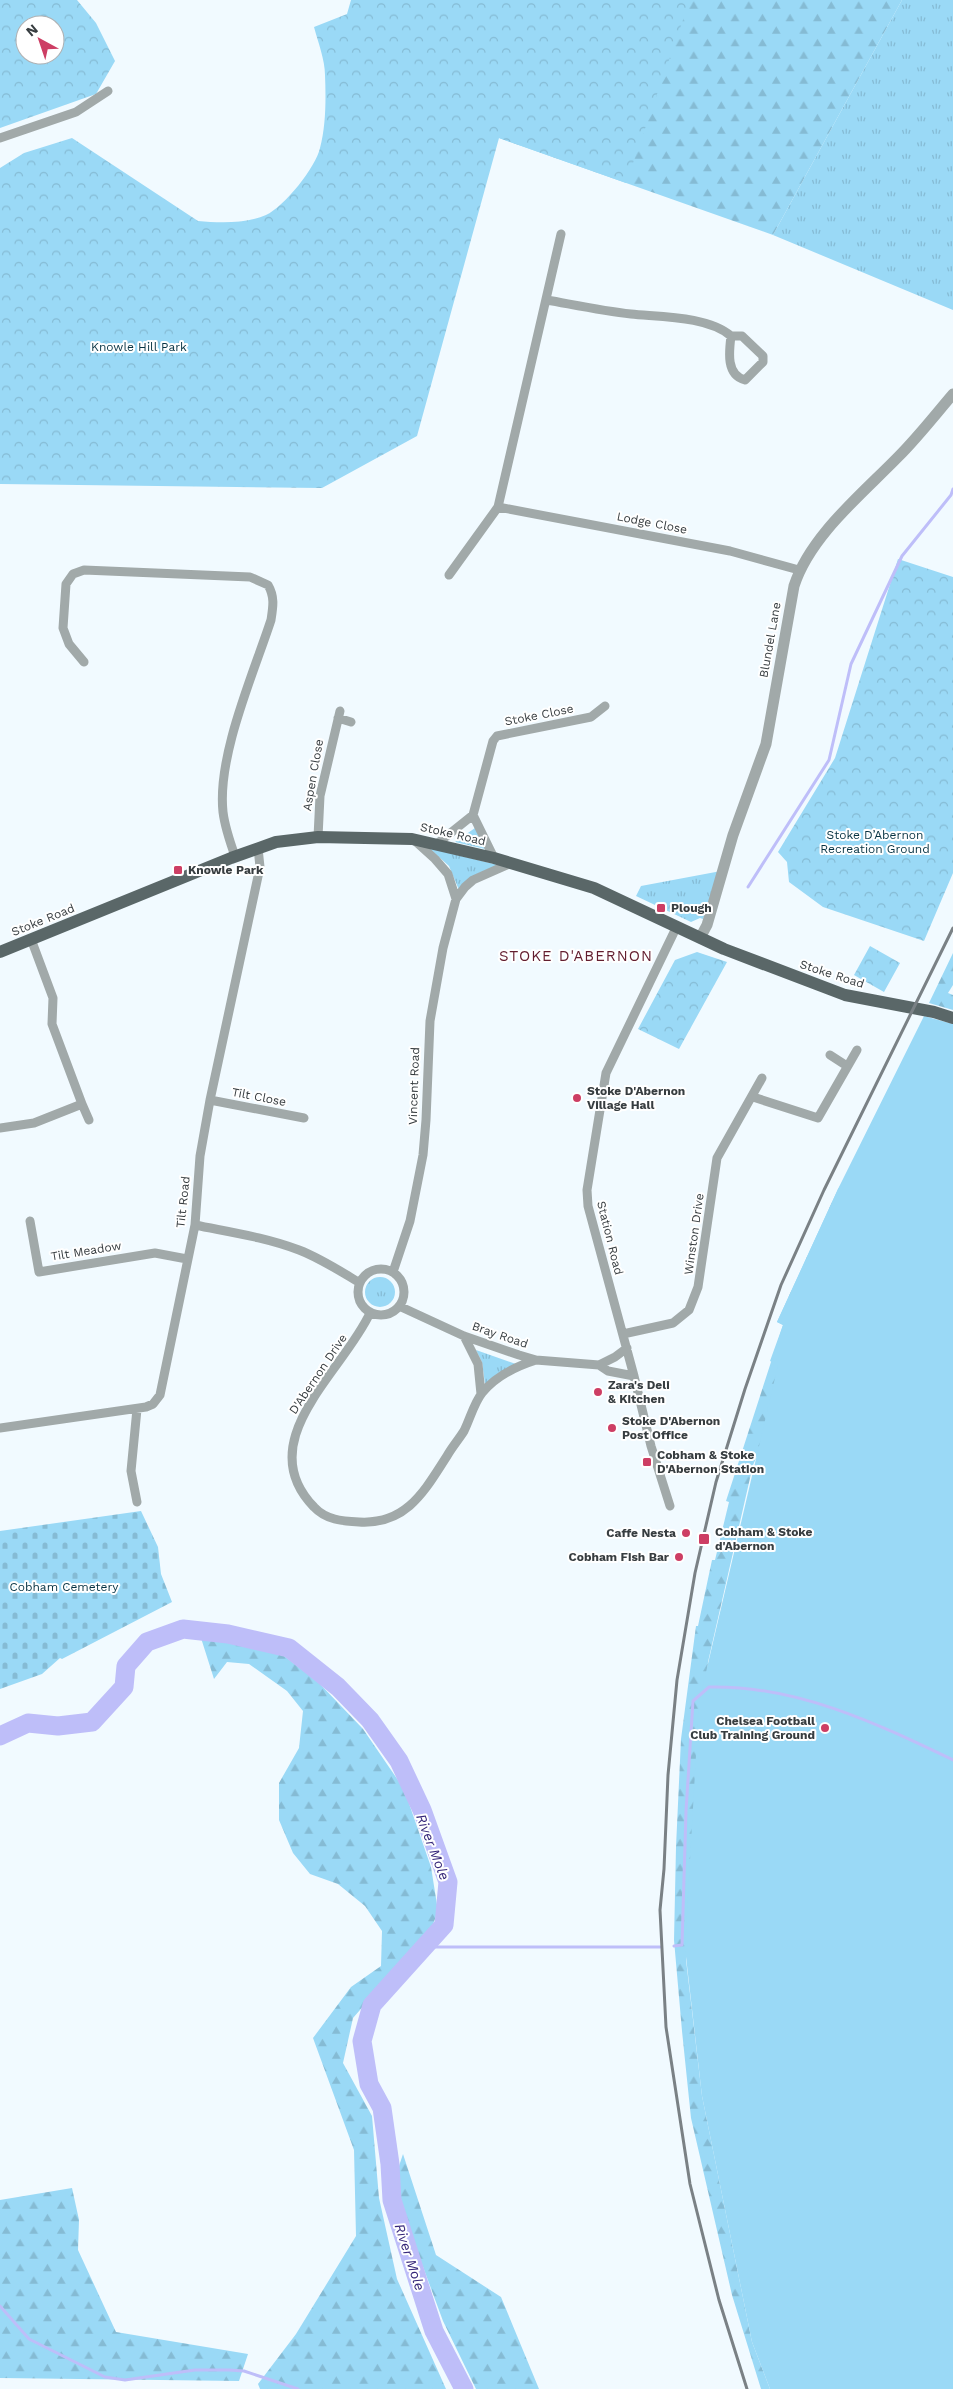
<svg xmlns="http://www.w3.org/2000/svg" width="953" height="2389" viewBox="0 0 953 2389" font-family="'Work Sans',sans-serif">
<style>
.grass{fill:url(#grass-tufts)}
.forest{fill:url(#forest-firs)}
.cemetery{fill:url(#cemetery-stones)}
.park{fill:url(#park-crowns);fill-rule:evenodd}
.pitch{fill:#9ad9f6}
.lines{fill:none;stroke-linecap:round;stroke-linejoin:round}
.stream{stroke:#bebef9;stroke-width:3}
.river{stroke:#bebef9;stroke-width:19}
.minor{stroke:#a1a9a9;stroke-width:9}
.tertiary{stroke:#a1a9a9;stroke-width:11}
.primary{stroke:#5a6768;stroke-width:12}
.rail{stroke:#7a8185;stroke-width:3}
.poi-dot{fill:#cd3e64;stroke:#fff;stroke-width:2}
.labels{text-anchor:middle;stroke-width:4;stroke-linejoin:round;paint-order:stroke}
.park-label{font-size:12px;fill:#073343;stroke:#fff}
.street-label{font-size:12px;fill:#373d40;stroke:#fff}
.poi-label{font-size:12px;font-weight:bold;fill:#373d40;stroke:#fff;text-anchor:start}
.water-label{font-size:14px;font-style:italic;fill:#352679;stroke:#fff}
.quarter-label{font-size:15px;letter-spacing:1px;fill:#631e2f;stroke:#fff}
</style>
<defs>
<pattern id="grass-tufts" width="24" height="20" patternUnits="userSpaceOnUse" patternTransform="scale(1.25)"><rect width="24" height="20" fill="#9ad9f6"/><path d="M3 7l-1-3M5 7V3M7 7l1-3M15 17l-1-3M17 17v-4M19 17l1-3" fill="none" stroke="#85bbd4"/></pattern>
<pattern id="forest-firs" width="22" height="20" patternUnits="userSpaceOnUse" patternTransform="scale(1.25)"><rect width="22" height="20" fill="#9ad9f6"/><path d="M5 1l3.5 6h-7zM16 11l3.5 6h-7z" fill="#85bbd4"/></pattern>
<pattern id="cemetery-stones" width="16" height="16" patternUnits="userSpaceOnUse" patternTransform="scale(1.25)"><rect width="16" height="16" fill="#9ad9f6"/><path d="M2 7V4a2 2 0 0 1 4 0v3zM10 15v-3a2 2 0 0 1 4 0v3z" fill="#85bbd4"/></pattern>
<pattern id="park-crowns" width="20" height="18" patternUnits="userSpaceOnUse" patternTransform="scale(1.25)"><rect width="20" height="18" fill="#9ad9f6"/><path d="M2 6a3 3 0 1 1 6 0M12 15a3 3 0 1 1 6 0" fill="none" stroke="#85bbd4"/></pattern>
</defs>
<rect width="100%" height="100%" fill="#f1faff"/>
<path class="grass" d="M902 0H953V310L773 235Z
M475 828 485 849 455 842Z
M429 848 498 865 477 874 459 890 449 866Z
M721 871 703 919 700 918 691 922 636 896 641 886Z
M365 1292a15 15 0 1 1 30 0a15 15 0 1 1-30 0Z
M476 1350 516 1364 485 1384 482 1362Z"/>
<path class="forest" d="M551 0H902L773 235 499 138Z
M953 953V985L948 993 953 995V1010L929 1003Z
M953 1024 753 1465 708 1662 686 1960 702 2096 752 2342 770 2389H761L732 2295 691 2118 682 2031 674 1940 676 1847 681 1739 696 1626H698L712 1560H715L729 1502 726 1501 783 1325 777 1322 838 1189Z
M201 1638 232 1642 283 1655 318 1682 363 1729 404 1789 431 1867 438 1911 432 1927 353 2018 343 2063 372 2116 379 2198 397 2279 446 2389H260L258 2384 296 2334 356 2236 354 2150 313 2038 351 1987 381 1966 382 1931 365 1906 338 1884 310 1874 293 1853 279 1820V1783L299 1748 303 1711 287 1691 249 1664 227 1662 214 1679Z
M403 2154 436 2255 501 2297 539 2389H476L443 2321 405 2218 396 2175Z
M72 2188 79 2220 78 2250 116 2332 248 2354 239 2381 0 2378V2200Z"/>
<path class="cemetery" d="M141 1511 158 1547 161 1574 172 1602 62 1659 60 1658 42 1674 0 1689V1531Z"/>
<path class="park" d="M0 0H77L96 23 115 61 96 94 0 128ZM25 25H55V55H25Z
M351 0H690L626 183 499 138 417 436 322 488 0 484V168L24 153 72 138 198 221C219 223 246 224 266 215 284 207 316 167 320 148 326 126 326 98 325 75 325 60 318 42 314 27L347 14Z
M898 559 953 577V873L924 941 823 907 789 882 787 862 778 852 835 758Z
M870 946 900 963 884 992 854 975Z
M697 952 727 962 679 1049 638 1029 675 960Z"/>
<path class="pitch" d="M924 1016 953 1024V2389H770L752 2342 702 2096 685 1948 699 1702 778 1365 770 1361 783 1325 777 1322 838 1189Z"/>
<g class="lines">
<path class="stream" d="M748 887 829 760 851 664 902 556 951 495 953 489
M674 1946 682 1945 686 1811 693 1701 709 1687C796 1685 876 1723 953 1760
M424 1947H660
M0 2306 29 2339 105 2377 125 2380 195 2370H229L244 2371 298 2389"/>
<path class="river" d="M0 1736 28 1723 58 1726 92 1722 124 1687 126 1666 147 1642 183 1629 228 1634 289 1648 338 1687 370 1720 399 1761 422 1810 448 1882 444 1925 372 2005 362 2041 369 2084 382 2108 390 2164 392 2200 434 2331 464 2389"/>
<path class="minor" d="M0 138 76 112 108 91
M547 300C575 305 603 311 631 314 660 317 708 316 731 336 729 352 726 375 745 380L763 362V356L742 336H731
M498 507 730 551 799 570
M449 575 498 507 561 234
M84 662 69 644 63 628 66 584 73 574 84 570 250 577 268 585C275 597 273 607 271 620 253 675 217 756 223 812 225 828 230 842 235 856
M338 718 351 722
M473 815 494 858
M318 837 320 796 340 711
M414 840 435 859 448 874 456 899
M438 843 473 815 493 741 497 736 591 717 605 706
M830 1055 847 1066
M753 1097 818 1118 857 1050
M210 1100 304 1118
M82 1104 89 1120
M0 1128 34 1123 82 1104 52 1024 53 998 31 939
M30 1221 39 1272 155 1253 187 1259
M195 1225C229 1232 265 1237 299 1250 320 1258 340 1271 360 1283
M358 1292a23 23 0 1 1 46 0a23 23 0 1 1-46 0Z
M393 1272 410 1221 423 1155 426 1120 430 1021 443 948 456 899 465 887 473 880 511 863
M399 1306 464 1336 519 1355 536 1360 599 1365 608 1371 634 1376
M370 1313C343 1372 250 1441 314 1507 326 1520 342 1521 359 1522 407 1525 425 1490 447 1456 452 1447 459 1439 464 1431 470 1419 474 1403 482 1393 495 1377 517 1366 536 1360
M623 1334 673 1323 689 1310 698 1287 717 1158 762 1078
M464 1336 478 1364 481 1394
M599 1365 615 1357 627 1348
M137 1409 131 1471 137 1502
M0 1428 146 1407 153 1404 160 1395 195 1225 200 1156 210 1100 260 867 258 848
M670 1506 651 1446 634 1376 588 1206 587 1190 606 1073 677 926"/>
<path class="tertiary" d="M700 938 707 925 733 835 766 744 794 586C810 536 862 494 898 457 918 437 935 415 953 394"/>
<path class="primary" d="M0 952 231 858 276 842 318 837 412 839 494 858 594 888 724 949 845 995 934 1012 953 1018"/>
<path class="rail" d="M747 2389 719 2300 690 2184 666 2027 660 1910 664 1869 668 1775 677 1680 695 1573 716 1482 745 1389 781 1285 824 1190 953 928"/>
</g>
<g class="poi-dot">
<rect x="173" y="865" width="10" height="10" rx="2.5"/>
<rect x="656" y="903" width="10" height="10" rx="2.5"/>
<circle cx="577" cy="1098" r="5"/>
<circle cx="598" cy="1392" r="5"/>
<circle cx="612" cy="1428" r="5"/>
<rect x="642" y="1457" width="10" height="10" rx="2.5"/>
<circle cx="686" cy="1533" r="5"/>
<rect x="698" y="1533" width="12" height="12" rx="2.5"/>
<circle cx="679" cy="1557" r="5"/>
<circle cx="825" cy="1728" r="5"/>
</g>
<g class="labels">
<g class="park-label">
<text x="139" y="351">Knowle Hill Park</text>
<text x="875" y="839">Stoke D’Abernon<tspan x="875" dy="14">Recreation Ground</tspan></text>
<text x="64" y="1591">Cobham Cemetery</text>
</g>
<g class="street-label">
<text transform="translate(652 523) rotate(11)" y="4">Lodge Close</text>
<text transform="translate(770 640) rotate(-80)" y="4">Blundel Lane</text>
<text transform="translate(539 715) rotate(-11)" y="4">Stoke Close</text>
<text transform="translate(313 775) rotate(-80)" y="4">Aspen Close</text>
<text transform="translate(453 834) rotate(13)" y="4">Stoke Road</text>
<text transform="translate(43 920) rotate(-22)" y="4">Stoke Road</text>
<text transform="translate(832 974) rotate(18)" y="4">Stoke Road</text>
<text transform="translate(414 1086) rotate(-88)" y="4">Vincent Road</text>
<text transform="translate(259 1097) rotate(11)" y="4">Tilt Close</text>
<text transform="translate(183 1202) rotate(-84)" y="4">Tilt Road</text>
<text transform="translate(694 1234) rotate(-82)" y="4">Winston Drive</text>
<text transform="translate(610 1238) rotate(76)" y="4">Station Road</text>
<text transform="translate(86 1251) rotate(-9)" y="4">Tilt Meadow</text>
<text transform="translate(500 1335) rotate(19)" y="4">Bray Road</text>
<text transform="translate(318 1374) rotate(-56)" y="4">D'Abernon Drive</text>
</g>
<g class="poi-label">
<text x="188" y="874">Knowle Park</text>
<text x="671" y="912">Plough</text>
<text x="587" y="1095">Stoke D'Abernon<tspan x="587" dy="14">Village Hall</tspan></text>
<text x="608" y="1389">Zara's Deli<tspan x="608" dy="14">&amp; Kitchen</tspan></text>
<text x="622" y="1425">Stoke D'Abernon<tspan x="622" dy="14">Post Office</tspan></text>
<text x="657" y="1459">Cobham &amp; Stoke<tspan x="657" dy="14">D'Abernon Station</tspan></text>
<text x="715" y="1536">Cobham &amp; Stoke<tspan x="715" dy="14">d'Abernon</tspan></text>
<text x="676" y="1537" text-anchor="end">Caffe Nesta</text>
<text x="669" y="1561" text-anchor="end">Cobham Fish Bar</text>
<text x="815" y="1725" text-anchor="end">Chelsea Football<tspan x="815" dy="14">Club Training Ground</tspan></text>
</g>
<g class="water-label">
<text transform="translate(433 1847) rotate(69)" y="5">River Mole</text>
<text transform="translate(410 2257) rotate(72)" y="5">River Mole</text>
</g>
<g class="quarter-label">
<text x="576" y="961">STOKE D'ABERNON</text>
</g>
</g>
<g transform="translate(40 40) rotate(320)"><circle r="24" fill="#ffffff" stroke="#afb1b3"/>
<path d="M0-4L9 19L0 12L-9 19Z" fill="#cd3e64"/>
<text y="-8" font-size="14" font-weight="bold" text-anchor="middle" fill="#373d40">N</text>
</g>
</svg>
